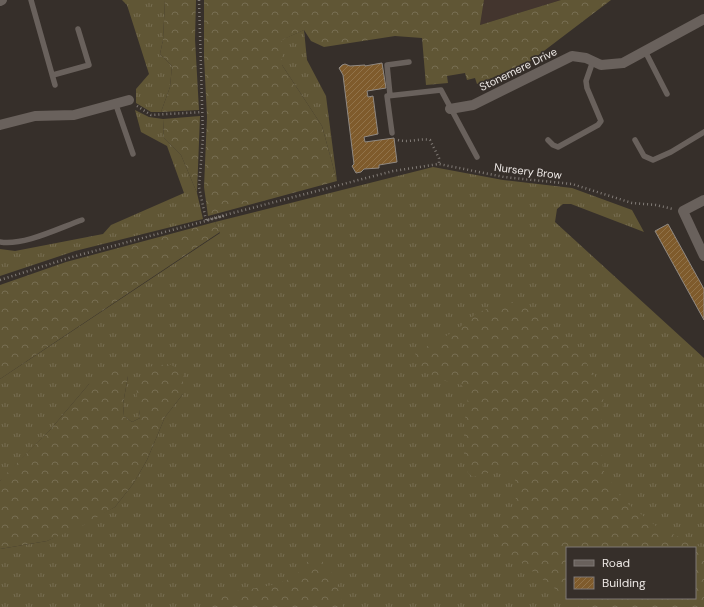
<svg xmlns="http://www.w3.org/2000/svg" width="704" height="607" viewBox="0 0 704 607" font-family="'DM Sans',sans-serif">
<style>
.built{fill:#43352e}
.grass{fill:url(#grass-tufts);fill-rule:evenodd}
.forest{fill:url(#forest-crowns)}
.building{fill:url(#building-hatch);stroke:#908982}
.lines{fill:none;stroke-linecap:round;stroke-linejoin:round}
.path{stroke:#827c77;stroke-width:2.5;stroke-dasharray:1 3;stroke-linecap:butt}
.lane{stroke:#69615c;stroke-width:5.5}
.street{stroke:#69615c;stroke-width:10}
.labels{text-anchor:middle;stroke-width:3.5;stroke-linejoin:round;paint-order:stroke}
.street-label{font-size:11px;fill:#ede8e5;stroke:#362f2a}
</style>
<defs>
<pattern id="grass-tufts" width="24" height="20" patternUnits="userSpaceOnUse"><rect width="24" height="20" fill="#605635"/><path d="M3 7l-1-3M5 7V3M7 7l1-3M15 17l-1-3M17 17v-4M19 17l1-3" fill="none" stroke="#776e52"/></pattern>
<pattern id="forest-crowns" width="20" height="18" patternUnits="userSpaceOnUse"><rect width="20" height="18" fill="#605635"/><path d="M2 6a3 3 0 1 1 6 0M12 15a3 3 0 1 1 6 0" fill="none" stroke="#776e52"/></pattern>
<pattern id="building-hatch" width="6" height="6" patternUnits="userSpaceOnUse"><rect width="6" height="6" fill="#7f5b2c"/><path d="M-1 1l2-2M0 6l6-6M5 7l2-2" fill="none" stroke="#91734a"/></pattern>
</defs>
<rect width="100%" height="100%" fill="#362f2a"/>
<path class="built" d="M484 0H561L480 25Z"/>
<path class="grass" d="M122 0H165L163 40 160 54 172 66 170 87 161 112H151L136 103V89L149 74 127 5Z
M304 30 307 60 326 96 337 181 322 126 282 65 281 40Z
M135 110 149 117 163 119 164 138 181 155 197 193 203 219 75 251 0 276V249L15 251 103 234 111 225 184 193 167 146 141 132Z
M433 167 503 180 572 188 632 210 644 232 571 204H563L557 209 555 222 704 358V607H0V549L47 541 115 507 133 484 147 460 165 417 183 394 139 407 140 418 132 422 124 416 123 404 128 376 89 384 50 430 0 481V379L220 233 215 222ZM567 548H695V598H567Z"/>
<path class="forest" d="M165 0H196L195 39 199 110 161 112 170 87 172 66 160 54 163 40Z
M204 0H484L480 25 561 0H611L528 63 477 84 475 78 467 80 465 73 447 76 448 83 426 85 422 38 395 36 324 47 311 41 304 30 282 40V65L322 126 337 181 208 216 204 187 207 117 204 57Z
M200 116 197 193 181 155 164 138 163 119Z
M215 222 220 232 0 379V285L66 262Z
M507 301 528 305 547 325 581 354 604 391 600 440 603 470 623 500 656 526 704 549V607H579L568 598H695V548H567V598L501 547 494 529 496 522 506 520 516 505 515 476 504 469 473 477 468 473 464 457V427L468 397 462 385 438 379 420 367 415 353 455 331 477 313Z
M169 364 183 371V394L165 417 147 460 133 484 115 507 82 526 47 541 0 549V481L2 478 50 430 89 384 111 366 123 367 128 376 123 404 124 416 132 422 140 418C138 395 131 385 147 367Z
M321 560 336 578 343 607H208C212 603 217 598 222 595 249 585 292 591 306 562Z"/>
<path class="building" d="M382 63 386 88 367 91 368 97 373 96 378 134 364 137 365 142 394 138 397 162 379 165V168L364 169 361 172 356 173 352 166 354 164 343 75 339 68 342 65 345 64 350 66 365 65V66Z
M668 224 704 289V320L655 231Z"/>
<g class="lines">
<path class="path" d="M199 0 203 137 199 187 206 220
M137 106 151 115 202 112
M398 140C409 143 419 138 430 140L439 158V164
M0 280 72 257 224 216 206 220 393 171 439 164 504 177 572 184 632 203 656 205 673 209"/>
<path class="lane" d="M31 0 55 85
M645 51 667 94
M53 75 89 65 78 29
M390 95 387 65 409 62
M116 105 133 154
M392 133 387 96 441 90 477 157
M548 140 553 145 558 147 598 125 601 121 587 88 586 81 593 61
M635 140 644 156 653 160 671 152 704 132
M0 242C24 246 59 228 82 220"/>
<path class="street" d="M0 1 2 0
M450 109 473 105 572 56 586 58 601 65 623 63 704 19
M0 125 35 116 74 115 129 100
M704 200 683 211 704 256"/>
</g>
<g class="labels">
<g class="street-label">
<text transform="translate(518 69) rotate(-26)" y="4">Stonemere Drive</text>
<text transform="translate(528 171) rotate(7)" y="4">Nursery Brow</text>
</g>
</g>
<rect x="566" y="547" width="130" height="52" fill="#362f2a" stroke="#7f7975"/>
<rect x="574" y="560" width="20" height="6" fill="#69615c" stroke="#7f7975"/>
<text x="602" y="567" font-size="12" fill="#ede8e5">Road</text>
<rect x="574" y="577" width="20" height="12" fill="url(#building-hatch)" stroke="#7f7975"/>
<text x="602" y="587" font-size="12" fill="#ede8e5">Building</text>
</svg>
